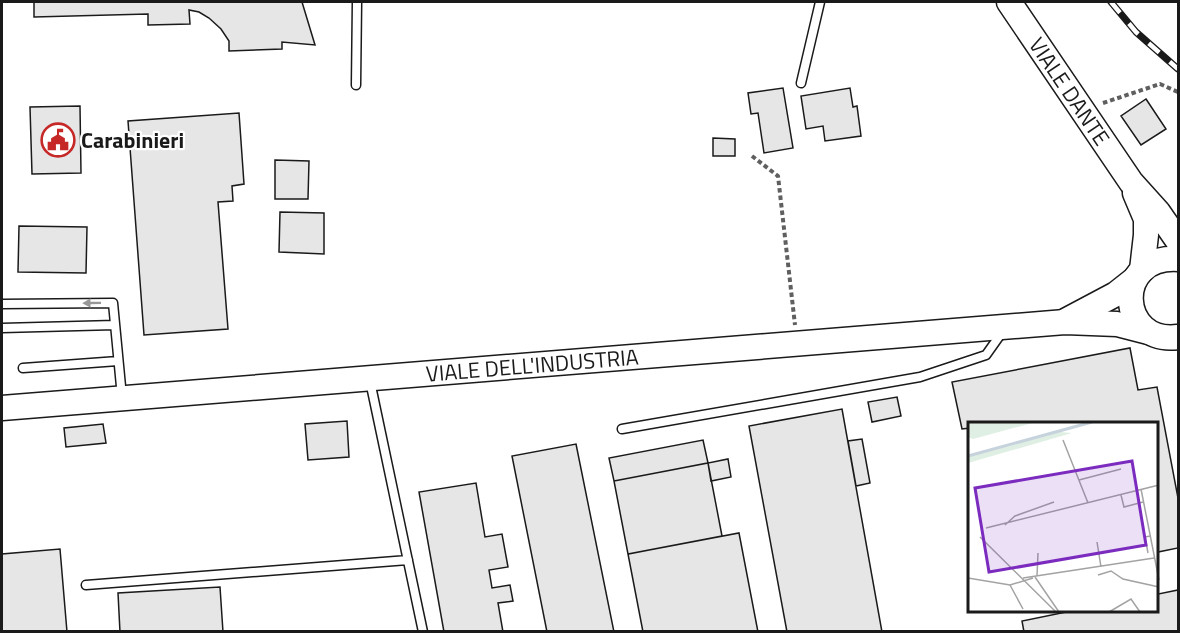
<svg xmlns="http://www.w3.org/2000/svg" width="1180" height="633" viewBox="0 0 1180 633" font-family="'Titillium Web',sans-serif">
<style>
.building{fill:#e6e6e6;stroke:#1a1a1a;stroke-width:1.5}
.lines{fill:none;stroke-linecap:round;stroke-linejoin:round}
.lane-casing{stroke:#1a1a1a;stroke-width:11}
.secondary-casing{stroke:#1a1a1a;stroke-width:27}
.path{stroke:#5f5f5f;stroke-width:4;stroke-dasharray:4.5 3;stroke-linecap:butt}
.lane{stroke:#fff;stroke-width:8}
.secondary{stroke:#fff;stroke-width:24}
.rail-casing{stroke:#1a1a1a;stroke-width:7}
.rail{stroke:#fff;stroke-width:4.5;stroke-dasharray:14;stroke-linecap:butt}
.oneway{fill:#989898}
.labels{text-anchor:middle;stroke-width:4.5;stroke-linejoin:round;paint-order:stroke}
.street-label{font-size:22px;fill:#1a1a1a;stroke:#fff}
.poi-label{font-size:22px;font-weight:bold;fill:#1a1a1a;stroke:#fff;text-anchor:start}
.inset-river{fill:none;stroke:#c6d2dc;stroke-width:3}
.inset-road{fill:none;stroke:#a3a3a3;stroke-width:1.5}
.view{fill:#7b2cbf;fill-opacity:0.15;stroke:#7b2cbf;stroke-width:3}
.inset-edge{fill:none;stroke:#1a1a1a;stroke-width:3}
</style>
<rect width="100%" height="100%" fill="#fff"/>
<path class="building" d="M34 2H302L315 45 282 42V49L229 51V41L221 29 209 18 199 12 189 10 190 24 148 25V14L34 17Z
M783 88 793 148 764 153 758 113 751 114 748 93Z
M850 88 853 107 857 106 861 136 825 141 823 126 806 129 801 96Z
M1146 99 1166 129 1141 145 1121 116Z
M80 106 81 173 32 174 30 107Z
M239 113 244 184 232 186 233 201 218 202 228 329 144 335 128 121Z
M713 138 735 139V156H713Z
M275 160 309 161 308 199H275Z
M280 212 324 213V254L279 252Z
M19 226 87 227 86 273 18 272Z
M1130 348 1138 390 1157 387 1178 498V548L1158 552V423H970V428L962 429 952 382Z
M897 397 901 416 872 422 868 402Z
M842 409 882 632H787L749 426Z
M347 421 349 457 308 460 305 424Z
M103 424 106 443 66 447 64 428Z
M862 439 870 483 856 486 848 441Z
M703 440 708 463 614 481 609 458Z
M576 444 614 632H547L512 456Z
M728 459 731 477 711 481 708 463Z
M708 463 722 536 628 554 614 481Z
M476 483 485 537 502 534 508 567 489 570 492 588 510 585 513 601 498 603 503 632H444L419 492Z
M739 533 758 632H643L628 554Z
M60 549 67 632H2V554Z
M220 587 223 632H120L118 593Z
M1178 590V632H1024L1022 621 1076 610H1158V594Z"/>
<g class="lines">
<g class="lane-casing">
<path id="lane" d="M801 83 820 2
M356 85 357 2
M2 304 113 303 122 397
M2 328 115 325
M23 368 118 361
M370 381 423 632
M622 429 920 377 986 355 1003 331
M86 585 408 560"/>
</g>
<g class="secondary-casing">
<g id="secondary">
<path id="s1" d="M1009 2 1131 182 1158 212 1178 241"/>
<path d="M1135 193 1146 219V235L1142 270"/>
<path d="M1178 259C1112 255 1118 345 1178 337"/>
<path d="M1067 320 1116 294 1135 279"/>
<path id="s2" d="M2 408 1065 322 1117 324 1148 332"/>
</g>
</g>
<path class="path" d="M1103 103 1160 84 1178 92
M752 156 778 176 795 325"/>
<use href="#lane" class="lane"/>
<use href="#secondary" class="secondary"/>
<g class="rail-casing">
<path id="rail" d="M1111 2 1136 32 1178 69"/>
</g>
<use href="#rail" class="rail"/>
</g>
<defs><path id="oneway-solid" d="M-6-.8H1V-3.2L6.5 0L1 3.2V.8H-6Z" transform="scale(1.5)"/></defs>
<use class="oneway" href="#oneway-solid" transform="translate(92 303) rotate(179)"/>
<defs>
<g id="civic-ring" transform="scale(1.725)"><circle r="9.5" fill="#fff" stroke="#c62828" stroke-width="1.5"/><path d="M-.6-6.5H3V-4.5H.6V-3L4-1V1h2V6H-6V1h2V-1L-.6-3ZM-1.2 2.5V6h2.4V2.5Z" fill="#c62828"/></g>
</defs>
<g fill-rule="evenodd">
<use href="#civic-ring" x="58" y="140"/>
</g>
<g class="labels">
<g class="street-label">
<text dy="8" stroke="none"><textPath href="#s1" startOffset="108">VIALE DANTE</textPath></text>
<text dy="8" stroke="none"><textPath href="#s2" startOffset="532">VIALE DELL'INDUSTRIA</textPath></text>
</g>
<g class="poi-label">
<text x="81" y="148">Carabinieri</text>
</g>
</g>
<g transform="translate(968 422)">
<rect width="190" height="190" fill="#fff"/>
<path d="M0 0H68L5 17 0 15ZM92 10 104 11 0 41V35Z" fill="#e0efe3"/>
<path class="inset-river" d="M0 34 124 0"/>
<path class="inset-road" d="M95 18 120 81M111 58 153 47M173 67 191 158M153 73 156 85 175 80M37 103 47 94 86 80M18 106 191 63M12 115 88 190M129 120 133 145M180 131 177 115 182 114M130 153 143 149 155 157 191 165M69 154 70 131M67 155 91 190M0 156 42 163 65 156M55 156 186 136M42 163 55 187M141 190 163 177 172 190"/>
<path class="view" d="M164 39 178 123 21 150 7 66Z"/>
<rect width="190" height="190" class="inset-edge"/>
</g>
<rect width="1180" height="633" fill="none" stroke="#1a1a1a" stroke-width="6"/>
</svg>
